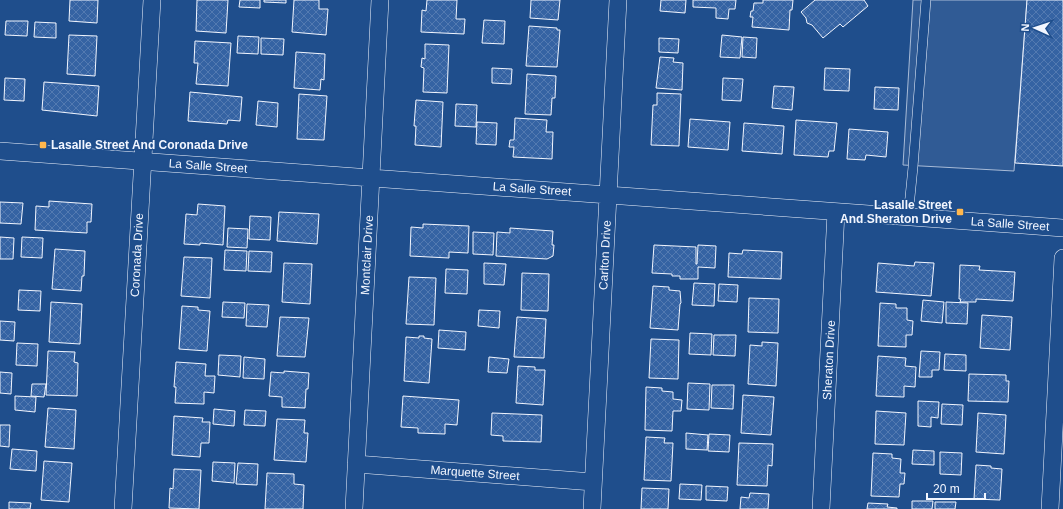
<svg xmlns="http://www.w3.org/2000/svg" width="1063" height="509" viewBox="0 0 1063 509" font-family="Arial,sans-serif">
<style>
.parking{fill:#305b95;stroke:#a8bbd7}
.building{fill:url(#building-cross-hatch);stroke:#f2f6ff}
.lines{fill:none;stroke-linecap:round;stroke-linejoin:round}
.lane-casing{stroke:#f2f6ff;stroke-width:10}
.street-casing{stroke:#f2f6ff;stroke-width:18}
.lane{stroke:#1f4e8c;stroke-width:9}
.street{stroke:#1f4e8c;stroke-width:17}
.poi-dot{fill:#ffb74d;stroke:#1f4e8c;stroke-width:1.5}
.labels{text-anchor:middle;stroke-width:3;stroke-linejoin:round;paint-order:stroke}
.poi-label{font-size:12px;font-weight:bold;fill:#f2f6ff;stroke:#1f4e8c;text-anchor:start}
.street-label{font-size:12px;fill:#f2f6ff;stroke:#1f4e8c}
</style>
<defs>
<pattern id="building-cross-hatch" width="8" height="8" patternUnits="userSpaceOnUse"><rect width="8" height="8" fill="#3563a3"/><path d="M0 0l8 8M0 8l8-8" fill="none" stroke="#537ab1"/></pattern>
</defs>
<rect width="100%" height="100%" fill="#1f4e8c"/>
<path class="parking" d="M913 0H1027L1014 171 903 165Z"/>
<path class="building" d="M70 0H98L97 23 69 21Z
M197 0H228L226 33 196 31Z
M240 0H260V8L239 7Z
M264 0H286V3L264 2Z
M294 0H319V9H328L326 35 292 32Z
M427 0H457L456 19H465L464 34 421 32 422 10 426 11Z
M531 0H560L558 20 530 18Z
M661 0H686L685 13 660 11Z
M693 0H736L735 9H729L728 19 716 18V8L693 7Z
M763 0H793L792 10H790L789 30 752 27 753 17H750L751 11H753L754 3H763Z
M815 0H864L868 6 843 27 840 24 823 38 812 25 807 23 806 18 801 12Z
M1027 0H1063V166L1015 163Z
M484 20 505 21 504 44 482 43Z
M6 21H28L27 36 5 35Z
M35 22 56 23V38L34 37Z
M529 26 557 28V30H560L557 67 526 66Z
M69 35 97 36 95 76 67 74Z
M722 35 742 37 740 58 720 57Z
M238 36 259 37 258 54 237 53Z
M743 37 757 38 756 58 742 57Z
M261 38 284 39 283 55 261 54Z
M659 38 679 39 678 53 659 52Z
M195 41 231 43 228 86 196 84 198 63H194Z
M425 44 449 45 447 93 423 92 424 68 421 67 422 58 425 59Z
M296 52 325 54 324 80 321 79 320 90 294 88Z
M660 57 674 58 673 62 683 63 682 90 656 88Z
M492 68 512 69 511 84 492 83Z
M825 68 850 69 849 91 824 90Z
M527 74 556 76 555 98H552L551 115 525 114Z
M5 78 25 79 24 101 4 100Z
M723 78 743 79 741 101 722 100Z
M44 82 99 86 97 116 42 110Z
M774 86 794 87 792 110 772 108Z
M875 87 899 88 898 110 874 109Z
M190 92 242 97 240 121 228 120 227 124 188 121Z
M657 93 681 94 679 146 651 145 653 105H657Z
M299 94 327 96 324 140 297 139Z
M416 100 443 102 441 147 415 145 416 126H414Z
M258 101 278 103 277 127 256 125Z
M456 104 477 105 476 127 455 126Z
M515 118 547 120 546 132H553L552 159 513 157 514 147H509L510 140H514Z
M690 119 730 122 728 150 688 147Z
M796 120 837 123 834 151H829L828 157 794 155Z
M477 122 497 123 496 145 476 144Z
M744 123 784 126 782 154 742 151Z
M849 129 888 132 886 157 866 155 865 160 847 159Z
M49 201 92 204 91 222H87V233L35 230 36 206 49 207Z
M0 202 23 203 21 224 0 223Z
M198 204 225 206 223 245 200 243V245L184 244 186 214 197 215Z
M279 212 319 214 317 244 277 241Z
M250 216 271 217 270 240 249 239Z
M423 224 469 226 468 253 449 252V258L410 256 411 227 423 228Z
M228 228 248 229 247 248 227 247Z
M510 228 553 231 552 245H554L553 256 547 259 496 256 497 232 510 233Z
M473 232 494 233 493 255 473 254Z
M0 237 14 238 13 259H0Z
M22 237 43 238 42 258 21 257Z
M654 245 696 247V264H697L698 245 716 246 715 268 698 267V279H680V276H672V274L652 273Z
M55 249 85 251 84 276H82L81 291 52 289Z
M225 250 247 251 246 271 224 270Z
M743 250 782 252 781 279 728 277 729 253 742 254Z
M249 251 272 252 271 272 248 271Z
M184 257 212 258 210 298 181 296Z
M915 262 934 263 931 296 876 292 878 263 914 266Z
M284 263 312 264 310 304 282 302Z
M484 263 506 264 504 285 484 284Z
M960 265 980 266 979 270 1015 272 1013 301 976 299V302H960L961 299H959Z
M446 269 468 270 467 294 445 293Z
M522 273 549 274 548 311 521 310Z
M409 277 436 278 434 325 406 324Z
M694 283 715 284 714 306 692 305Z
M719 284 738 285 737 302 718 301Z
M653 286 669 287V290L680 291 681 303 680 304 678 330 650 328Z
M19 290 41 291 40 311 18 310Z
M749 298 779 299 778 333 748 332Z
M923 300 944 302 942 323 921 321Z
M51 302 82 304 80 344 49 342Z
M223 302 245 303 244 318 222 317Z
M946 302 968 303 967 324 946 323Z
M880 303 896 304V308H907V320L913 321 912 335H906V347L878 346Z
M247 304 269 305 267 327 246 326Z
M182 306 198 307V310L210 311 207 351 179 349Z
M479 310 500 311 499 328 478 326Z
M982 315 1012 317 1010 350 980 348Z
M280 317 309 318 305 357 277 356Z
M517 317 546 319 544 358 514 357Z
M0 321 15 322 14 341 0 340Z
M439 330 466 332 465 350 438 348Z
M690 333 712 334 711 355 689 354Z
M714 335H736L735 356 713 355Z
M419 336H424V338L432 339 429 383 404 381 406 337 419 338Z
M651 339 679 340 678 379 649 378Z
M762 342 778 343 776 386 748 384 750 345 762 346Z
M17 343 38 344 37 366 16 365Z
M48 351 75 352 74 362 78 363 77 396 46 395Z
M921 351 940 352 939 370H932V377H919Z
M945 354 966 355V371L944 370Z
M219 355 241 356 240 377 218 375Z
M878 356 906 358 905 366 916 367 915 387 904 386V397L876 396Z
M244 357 265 359 264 379 243 378Z
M489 357 509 359 507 373 488 372Z
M176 362 206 364 205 376H215L214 393 204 392V404L175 403 176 387H174Z
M518 366 535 367V370H545L543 405 516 403Z
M284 371 309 373 308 389H306L305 408 282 407V397L269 396 271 372 284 373Z
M0 372 12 373 11 394 0 393Z
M969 374 1006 375V381H1009L1008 402 968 401Z
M688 383 710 384 709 410 687 409Z
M32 384H46L44 397 31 396Z
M712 385H734L733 409 711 408Z
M646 387 662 388V391L673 392V399L682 400 681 411H673L672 431 645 430Z
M743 395 774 397 771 435 741 433Z
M15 396 36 397 35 412 15 410Z
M403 396 459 400 457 425 445 424V434L418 433V428L401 427Z
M918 401 939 402 938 418 931 417V427L918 426Z
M942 404 963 405 962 425 941 424Z
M48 408 76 410 74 449 45 447Z
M214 409 235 411 234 426 213 424Z
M245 410 266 411 265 426 244 425Z
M876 411 906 413 904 445 875 444Z
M492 413 542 415 541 442 503 441V436L491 435Z
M978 413 1006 415 1004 454 976 452Z
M174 416 203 418 202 422H210L209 443H201L200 457 172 455Z
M277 419 305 420 304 433H308L306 462 274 460Z
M0 425H10L9 447 0 446Z
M686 433 708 435 707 450 686 449Z
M709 434 730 435 729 452 708 451Z
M646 437 665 438 664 443H673L671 481 644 480Z
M739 443 773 444 772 466 768 465 767 486 737 485Z
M12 449 37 451 36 471 10 469Z
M913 450 934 451V465L912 464Z
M940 452 962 453 961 475 940 474Z
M873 453 892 454V458L901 459 900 473H905L904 484H900L899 497 871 496Z
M44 461 72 463 69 502 41 500Z
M213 462 235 463 234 483 212 481Z
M238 463 258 464 257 485 236 484Z
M976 465 991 466V468L1002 469 1000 500 974 499Z
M174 469 201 470 199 509 169 508 170 488 173 489Z
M267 473 294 474V484L304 485 303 509H265Z
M680 484 702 485 701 500 679 499Z
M706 486 728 487 727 501 706 500Z
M642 488 669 489 668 509H641Z
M750 493 769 494 768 509H740L741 497 749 498Z
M912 501H933L932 509H912Z
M9 502 31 503 30 509H9Z
M935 502H956L955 509H935Z
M868 503 888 504 887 507 897 508V509H867Z"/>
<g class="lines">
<g class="lane-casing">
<path id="lane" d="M908 217 913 167 926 0"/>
</g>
<g class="street-casing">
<path id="street" d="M0 151 1063 228
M356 464 593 482
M123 509 152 0
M354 509 380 0
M592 509 618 0
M821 509 836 212
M1050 509 1063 258"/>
</g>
<use href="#lane" class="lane"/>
<use href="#street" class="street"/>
</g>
<g class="poi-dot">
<rect x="39" y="141" width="8" height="8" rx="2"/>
<rect x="956" y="208" width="8" height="8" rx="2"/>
</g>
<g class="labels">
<g class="poi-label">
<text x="51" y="149">Lasalle Street And Coronada Drive</text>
<text x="952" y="209" text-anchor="end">Lasalle Street<tspan x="952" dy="14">And Sheraton Drive</tspan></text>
</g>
<g class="street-label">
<text transform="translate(208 166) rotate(4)" y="4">La Salle Street</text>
<text transform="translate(532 189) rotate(4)" y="4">La Salle Street</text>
<text transform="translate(1010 224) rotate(4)" y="4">La Salle Street</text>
<text transform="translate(137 255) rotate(-87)" y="4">Coronada Drive</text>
<text transform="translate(367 255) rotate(-87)" y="4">Montclair Drive</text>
<text transform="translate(605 255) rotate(-87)" y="4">Carlton Drive</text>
<text transform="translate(829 360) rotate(-87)" y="4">Sheraton Drive</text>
<text transform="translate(475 473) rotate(4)" y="4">Marquette Street</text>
</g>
</g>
<g transform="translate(1035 28) rotate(273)" stroke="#1f4e8c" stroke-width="3" paint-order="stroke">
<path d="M0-3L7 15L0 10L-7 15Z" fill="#f2f6ff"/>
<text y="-6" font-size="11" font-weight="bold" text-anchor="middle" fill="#f2f6ff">N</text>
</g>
<path d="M927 493v6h58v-6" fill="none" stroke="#f2f6ff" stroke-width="2"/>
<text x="933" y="493" font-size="12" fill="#f2f6ff" stroke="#1f4e8c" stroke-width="3" paint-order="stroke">20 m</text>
</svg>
